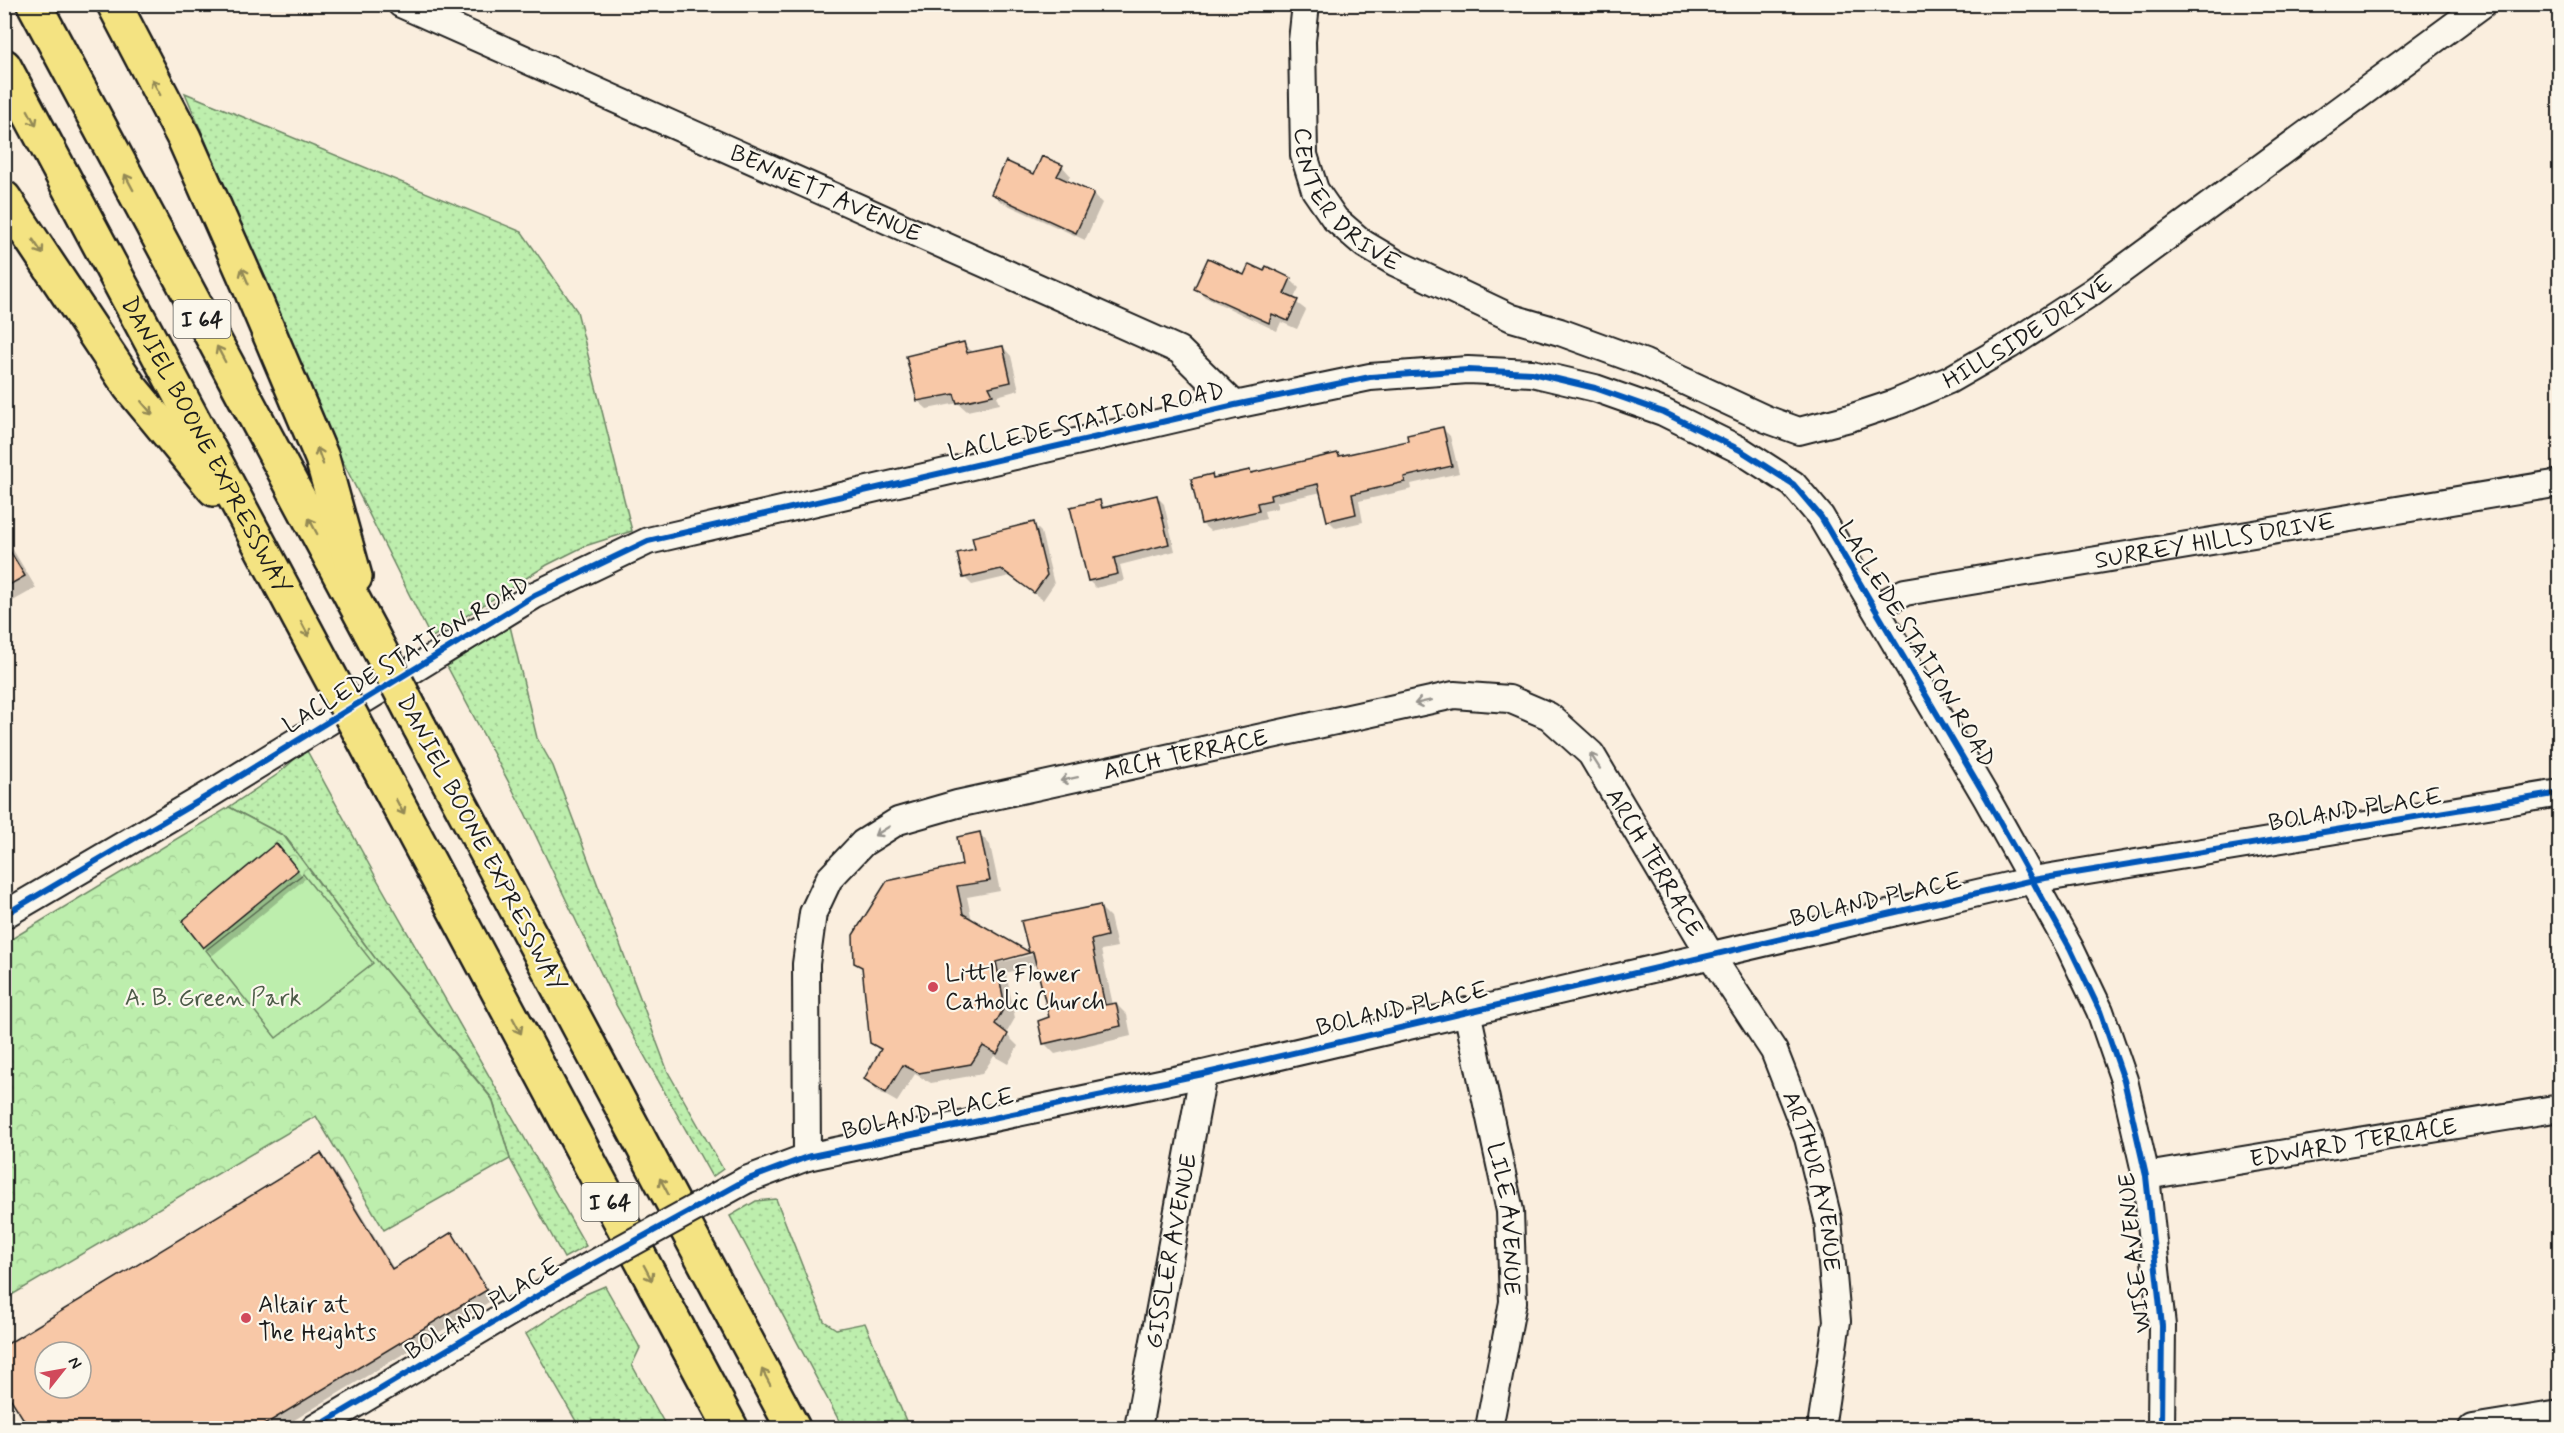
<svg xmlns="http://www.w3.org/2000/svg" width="2564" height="1433" viewBox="0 0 2564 1433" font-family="Mynerve,sans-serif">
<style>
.grass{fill:url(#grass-dots);stroke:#6c8564;stroke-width:1.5}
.forest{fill:url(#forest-crowns);stroke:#6c8564;stroke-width:1.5}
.pitch{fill:#bdeead;stroke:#6c8564;stroke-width:1.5}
.shadow{fill:#0003;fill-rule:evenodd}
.building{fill:#f8c8a7;stroke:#1c1c1c;stroke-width:1.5;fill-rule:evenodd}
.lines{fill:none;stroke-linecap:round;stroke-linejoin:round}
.street-casing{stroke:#1c1c1c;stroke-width:30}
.highway-casing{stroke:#1c1c1c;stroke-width:38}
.street{stroke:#fbf7ec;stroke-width:26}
.highway{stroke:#f4e382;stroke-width:33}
.street-bridge-casing{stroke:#1c1c1c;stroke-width:30;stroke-linecap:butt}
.highway-bridge-casing{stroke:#1c1c1c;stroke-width:38;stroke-linecap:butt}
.street-bridge{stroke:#fbf7ec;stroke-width:26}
.highway-bridge{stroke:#f4e382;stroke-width:33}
.cycleway-casing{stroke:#fbf7ec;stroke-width:10}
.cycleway{stroke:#0057b8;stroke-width:6}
.oneway{stroke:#938954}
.oneway2{stroke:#97948e}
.poi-dot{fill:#d1495b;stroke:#fbf7ec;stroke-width:2}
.labels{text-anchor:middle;stroke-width:4.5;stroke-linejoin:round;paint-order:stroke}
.shield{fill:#fbf7ec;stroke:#5f5e5a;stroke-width:1.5}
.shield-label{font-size:22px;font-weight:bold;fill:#1c1c1c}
.street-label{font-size:24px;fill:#1c1c1c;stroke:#fbf7ec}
.poi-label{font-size:24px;fill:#1c1c1c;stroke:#fbf7ec;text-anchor:start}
.park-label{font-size:24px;fill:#4c5b48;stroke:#fbf7ec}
</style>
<defs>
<pattern id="grass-dots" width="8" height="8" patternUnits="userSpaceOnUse" patternTransform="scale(1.5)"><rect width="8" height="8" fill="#bdeead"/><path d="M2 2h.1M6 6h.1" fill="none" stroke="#a2cc94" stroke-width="1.8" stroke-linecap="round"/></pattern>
<pattern id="forest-crowns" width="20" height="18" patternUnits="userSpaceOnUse" patternTransform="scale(1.5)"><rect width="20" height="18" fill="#bdeead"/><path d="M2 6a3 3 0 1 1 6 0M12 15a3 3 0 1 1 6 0" fill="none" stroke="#a2cc94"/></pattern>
</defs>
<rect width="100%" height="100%" fill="#faeede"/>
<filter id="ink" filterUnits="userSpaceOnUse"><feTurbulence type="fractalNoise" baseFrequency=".0167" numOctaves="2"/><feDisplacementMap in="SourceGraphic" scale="12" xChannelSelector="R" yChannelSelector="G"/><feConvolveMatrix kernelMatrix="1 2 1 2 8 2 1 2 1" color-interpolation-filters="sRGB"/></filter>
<g filter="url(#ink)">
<path class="grass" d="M185 93 522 232 577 311 632 531 585 546 547 565 431 638 339 454Z
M510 626 537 738 553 766 668 1072 723 1169 712 1177 615 1003 525 813 447 666Z
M306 749 378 881 586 1246 564 1258 510 1159 492 1098 375 958 285 836 229 807 278 774Z
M776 1199 824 1321 836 1329 865 1323 909 1428H843L730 1216 756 1201Z
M605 1286 640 1348 632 1365 667 1428H580L526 1334 586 1294Z"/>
<path class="forest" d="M229 807 284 836 375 958 492 1099 510 1159 384 1230 316 1116 5 1299V943Z"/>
<path class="pitch" d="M303 874 373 963 276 1038 206 950Z"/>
<path class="shadow" d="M1062 166 1070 175 1067 182 1093 194 1102 203 1085 240 1001 202 993 194Z
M1265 273 1290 279 1299 288 1293 300 1306 310 1297 329 1281 322 1277 331 1205 297 1196 288Z
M964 344 972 352 1003 347 1011 356 1019 390 997 396 1000 404 967 411 958 403 927 409 918 401Z
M1443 429 1450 436 1459 473 1411 484 1412 489 1359 501 1363 522 1336 528 1328 520 1322 492 1276 502 1278 508 1264 511 1266 519 1210 531 1202 524 1211 476 1215 479 1250 471 1252 474 1340 458 1410 442Z
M1156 496 1164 504 1175 551 1120 565 1124 581 1096 588 1089 581 1100 502 1107 509Z
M1033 524 1041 532 1054 584 1043 600 1010 576 972 585 964 577Z
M4 535 36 588 4 606Z
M980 834 990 845 1000 891 967 897 972 921 989 965 1032 955 1023 922 1099 906 1110 917 1117 947 1101 950 1113 1005 1116 1004 1127 1015 1131 1036 1055 1054 1044 1043 1051 1018 1038 964 1006 973 1015 1018 1006 1034 1018 1046 1008 1064 994 1056 982 1074 931 1083 915 1074 897 1102 876 1090 866 1079 881 1052 871 1042 864 970 856 962 963 866Z
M285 854 305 879 213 955 204 947Z
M321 1155 330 1164 394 1269 452 1234 460 1243 494 1299 281 1428H31L4 1385V1348ZM45 1352H81V1388H45Z"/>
<path class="building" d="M1042 156 1063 165 1057 176 1094 193 1076 233 991 194 1006 161 1034 174Z
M1208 258 1244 275 1249 264 1264 271 1266 266 1291 278 1284 294 1298 300 1288 321 1272 314 1269 323 1194 289Z
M964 342 967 353 1003 346 1011 382 989 387 993 395 957 403 954 394 917 401 906 356Z
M1443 427 1452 466 1404 477 1405 482 1352 494 1356 514 1327 521 1318 484 1270 495 1271 500 1257 503 1259 511 1201 524 1191 479 1212 474 1213 478 1250 470 1251 473 1338 453 1339 456 1408 441 1407 435Z
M1157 495 1169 544 1114 558 1118 574 1088 581 1070 507 1100 500 1102 508Z
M1034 522 1047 575 1034 593 1001 569 963 578 957 553 975 549 972 537Z
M4 541 25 576 4 588Z
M980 832 990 881 957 886 963 914 1029 952 1021 921 1100 905 1107 936 1091 940 1105 1005 1116 1003 1121 1026 1043 1044 1038 1021 1049 1017 1033 952 996 962 1005 1006 995 1024 1008 1034 997 1054 983 1046 971 1064 919 1073 903 1065 886 1093 864 1079 881 1049 870 1043 862 967 854 963 853 935 887 881 962 865 957 837Z
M276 843 298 870 203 948 182 921Z
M321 1153 392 1269 452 1232 487 1290 259 1428H29L4 1388V1346ZM45 1352H81V1388H45Z"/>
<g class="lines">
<g class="street-casing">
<g id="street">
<path id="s1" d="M401 4 1179 350 1235 405"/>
<path id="s2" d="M1306 4 1302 41 1304 155 1315 190 1335 219 1364 244 1396 263 1512 318 1560 332 1645 363 1766 419 1799 431 1850 418 1895 403 1949 380 2010 345 2092 292 2483 4"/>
<path id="s3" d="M1875 608 1905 592 2560 483"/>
<path d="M4 915 207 796 535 595 648 541 1235 405 1370 377 1468 370 1532 373 1595 388 1663 412 1740 450 1793 484 1821 517 1987 799 2070 948 2100 1011 2124 1080 2146 1176 2162 1326 2161 1428"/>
<path id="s4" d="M1467 1011 1510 1211 1513 1302 1489 1428"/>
<path id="s5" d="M807 1157 806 964 813 913 829 879 863 843 898 821 957 804 1454 695 1509 699 1549 716 1591 754 1711 956 1774 1051 1808 1138 1828 1219 1837 1321 1821 1428"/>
<path id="s6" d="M2146 1176 2560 1108"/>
<path d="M746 1180 807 1157 1203 1074 2033 880 2560 793"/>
<path d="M315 1428 566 1279"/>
<path id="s7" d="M1138 1428 1203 1074"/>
<path d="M2472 1428 2560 1414"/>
</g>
</g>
<g class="highway-casing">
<g id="highway">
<path d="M34 4 371 633"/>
<path d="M114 4 184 138 248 283 322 458 355 577"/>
<path id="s8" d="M4 66 323 663"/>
<path d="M4 198 130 387 214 489"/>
<path d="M419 726 793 1428"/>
<path d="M372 755 731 1428"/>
</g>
</g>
<use href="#street" class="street"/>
<use href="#highway" class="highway"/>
<g class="street-bridge-casing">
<path id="street-bridge" d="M566 1279 746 1180"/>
</g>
<g class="highway-bridge-casing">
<path id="highway-bridge" d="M371 633 419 726
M323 663 372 755"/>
</g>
<use href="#street-bridge" class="street-bridge"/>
<use href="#highway-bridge" class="highway-bridge"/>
<g class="cycleway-casing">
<path id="cycleway" d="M4 915 207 796 535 595 648 541 1235 405 1370 377 1468 370 1532 373 1595 388 1663 412 1740 450 1793 484 1821 517 1987 799 2070 948 2100 1011 2124 1080 2146 1176 2162 1326 2161 1428
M315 1428 566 1279 746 1180 807 1157 1203 1074 2033 880 2560 793"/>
</g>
<use href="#cycleway" class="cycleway"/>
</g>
<defs><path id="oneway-shaft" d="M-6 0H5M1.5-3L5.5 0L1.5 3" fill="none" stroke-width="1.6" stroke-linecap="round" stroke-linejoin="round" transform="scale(1.5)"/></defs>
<g class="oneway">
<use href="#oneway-shaft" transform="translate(156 87) rotate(-118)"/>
<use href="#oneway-shaft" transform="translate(32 118) rotate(62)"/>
<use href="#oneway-shaft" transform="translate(129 182) rotate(-118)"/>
<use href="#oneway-shaft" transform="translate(38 247) rotate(56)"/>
<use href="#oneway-shaft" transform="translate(245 276) rotate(-113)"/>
<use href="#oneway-shaft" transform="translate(221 354) rotate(-118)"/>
<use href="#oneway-shaft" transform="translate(147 408) rotate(50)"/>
<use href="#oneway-shaft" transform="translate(320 456) rotate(-110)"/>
<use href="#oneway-shaft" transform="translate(313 526) rotate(-118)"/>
<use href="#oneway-shaft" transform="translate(305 629) rotate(62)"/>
<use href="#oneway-shaft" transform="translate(400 807) rotate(62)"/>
<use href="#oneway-shaft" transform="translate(517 1026) rotate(62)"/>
<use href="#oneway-shaft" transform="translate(664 1186) rotate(-118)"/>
<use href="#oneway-shaft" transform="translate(648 1273) rotate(62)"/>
<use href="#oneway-shaft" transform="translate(766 1377) rotate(-118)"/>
</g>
<g class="oneway2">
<use href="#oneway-shaft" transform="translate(1423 702) rotate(168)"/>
<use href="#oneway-shaft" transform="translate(1595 761) rotate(-123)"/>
<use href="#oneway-shaft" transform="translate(1069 779) rotate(168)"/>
<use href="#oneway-shaft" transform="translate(882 831) rotate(148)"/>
</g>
</g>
<g class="poi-dot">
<circle cx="933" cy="987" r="6"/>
<circle cx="246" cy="1318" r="6"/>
</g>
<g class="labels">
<g class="shield">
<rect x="173.5" y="300" width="57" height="38" rx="4.5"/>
<rect x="581.5" y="1183" width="57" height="38" rx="4.5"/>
</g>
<g class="shield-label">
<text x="202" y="327">I 64</text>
<text x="610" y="1210">I 64</text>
</g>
<g class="street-label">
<text dy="8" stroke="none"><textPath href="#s2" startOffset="213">CENTER DRIVE</textPath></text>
<text dy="8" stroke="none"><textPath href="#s1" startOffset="465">BENNETT AVENUE</textPath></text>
<text dy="8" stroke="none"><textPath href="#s2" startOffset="987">HILLSIDE DRIVE</textPath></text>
<text transform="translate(1086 421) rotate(-13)" y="8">LACLEDE STATION ROAD</text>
<text dy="8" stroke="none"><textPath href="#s8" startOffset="430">DANIEL BOONE EXPRESSWAY</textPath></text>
<text dy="8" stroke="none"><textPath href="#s3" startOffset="348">SURREY HILLS DRIVE</textPath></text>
<text transform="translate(1917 644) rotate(59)" y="8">LACLEDE STATION ROAD</text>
<text transform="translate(406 654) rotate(-31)" y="8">LACLEDE STATION ROAD</text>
<text dy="8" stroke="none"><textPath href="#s5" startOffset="668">ARCH TERRACE</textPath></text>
<text transform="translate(2355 809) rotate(-9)" y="8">BOLAND PLACE</text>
<text transform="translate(482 843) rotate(62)" y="8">DANIEL BOONE EXPRESSWAY</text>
<text dy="8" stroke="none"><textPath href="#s5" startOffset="1224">ARCH TERRACE</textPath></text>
<text transform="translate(1876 899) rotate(-13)" y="8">BOLAND PLACE</text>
<text transform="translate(1402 1008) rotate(-13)" y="8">BOLAND PLACE</text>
<text transform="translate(928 1113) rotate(-12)" y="8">BOLAND PLACE</text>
<text dy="8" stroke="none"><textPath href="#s6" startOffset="210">EDWARD TERRACE</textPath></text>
<text dy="8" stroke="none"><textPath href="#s5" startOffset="1584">ARTHUR AVENUE</textPath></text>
<text dy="8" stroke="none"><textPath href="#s4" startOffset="212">LILE AVENUE</textPath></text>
<text dy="8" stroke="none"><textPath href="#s7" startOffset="180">GISSLER AVENUE</textPath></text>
<text transform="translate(2134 1253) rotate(-96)" y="8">WISE AVENUE</text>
<text transform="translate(482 1308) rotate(-31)" y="8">BOLAND PLACE</text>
</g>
<g class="poi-label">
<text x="945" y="981">Little Flower<tspan x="945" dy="28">Catholic Church</tspan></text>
<text x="258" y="1312">Altair at<tspan x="258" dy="28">The Heights</tspan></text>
</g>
<g class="park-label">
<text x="213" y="1005">A. B. Green Park</text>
</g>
</g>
<rect width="2564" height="1433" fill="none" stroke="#fbf7ec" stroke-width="24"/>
<rect x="12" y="12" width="2540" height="1409" fill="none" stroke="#1c1c1c" stroke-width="2" filter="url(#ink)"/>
<g transform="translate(63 1370) rotate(59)"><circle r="28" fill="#fbf7ec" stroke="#a29f99" stroke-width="1.5"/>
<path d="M0-4.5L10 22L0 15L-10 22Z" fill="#d1495b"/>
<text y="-9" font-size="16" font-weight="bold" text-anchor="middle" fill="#1c1c1c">N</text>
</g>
</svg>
